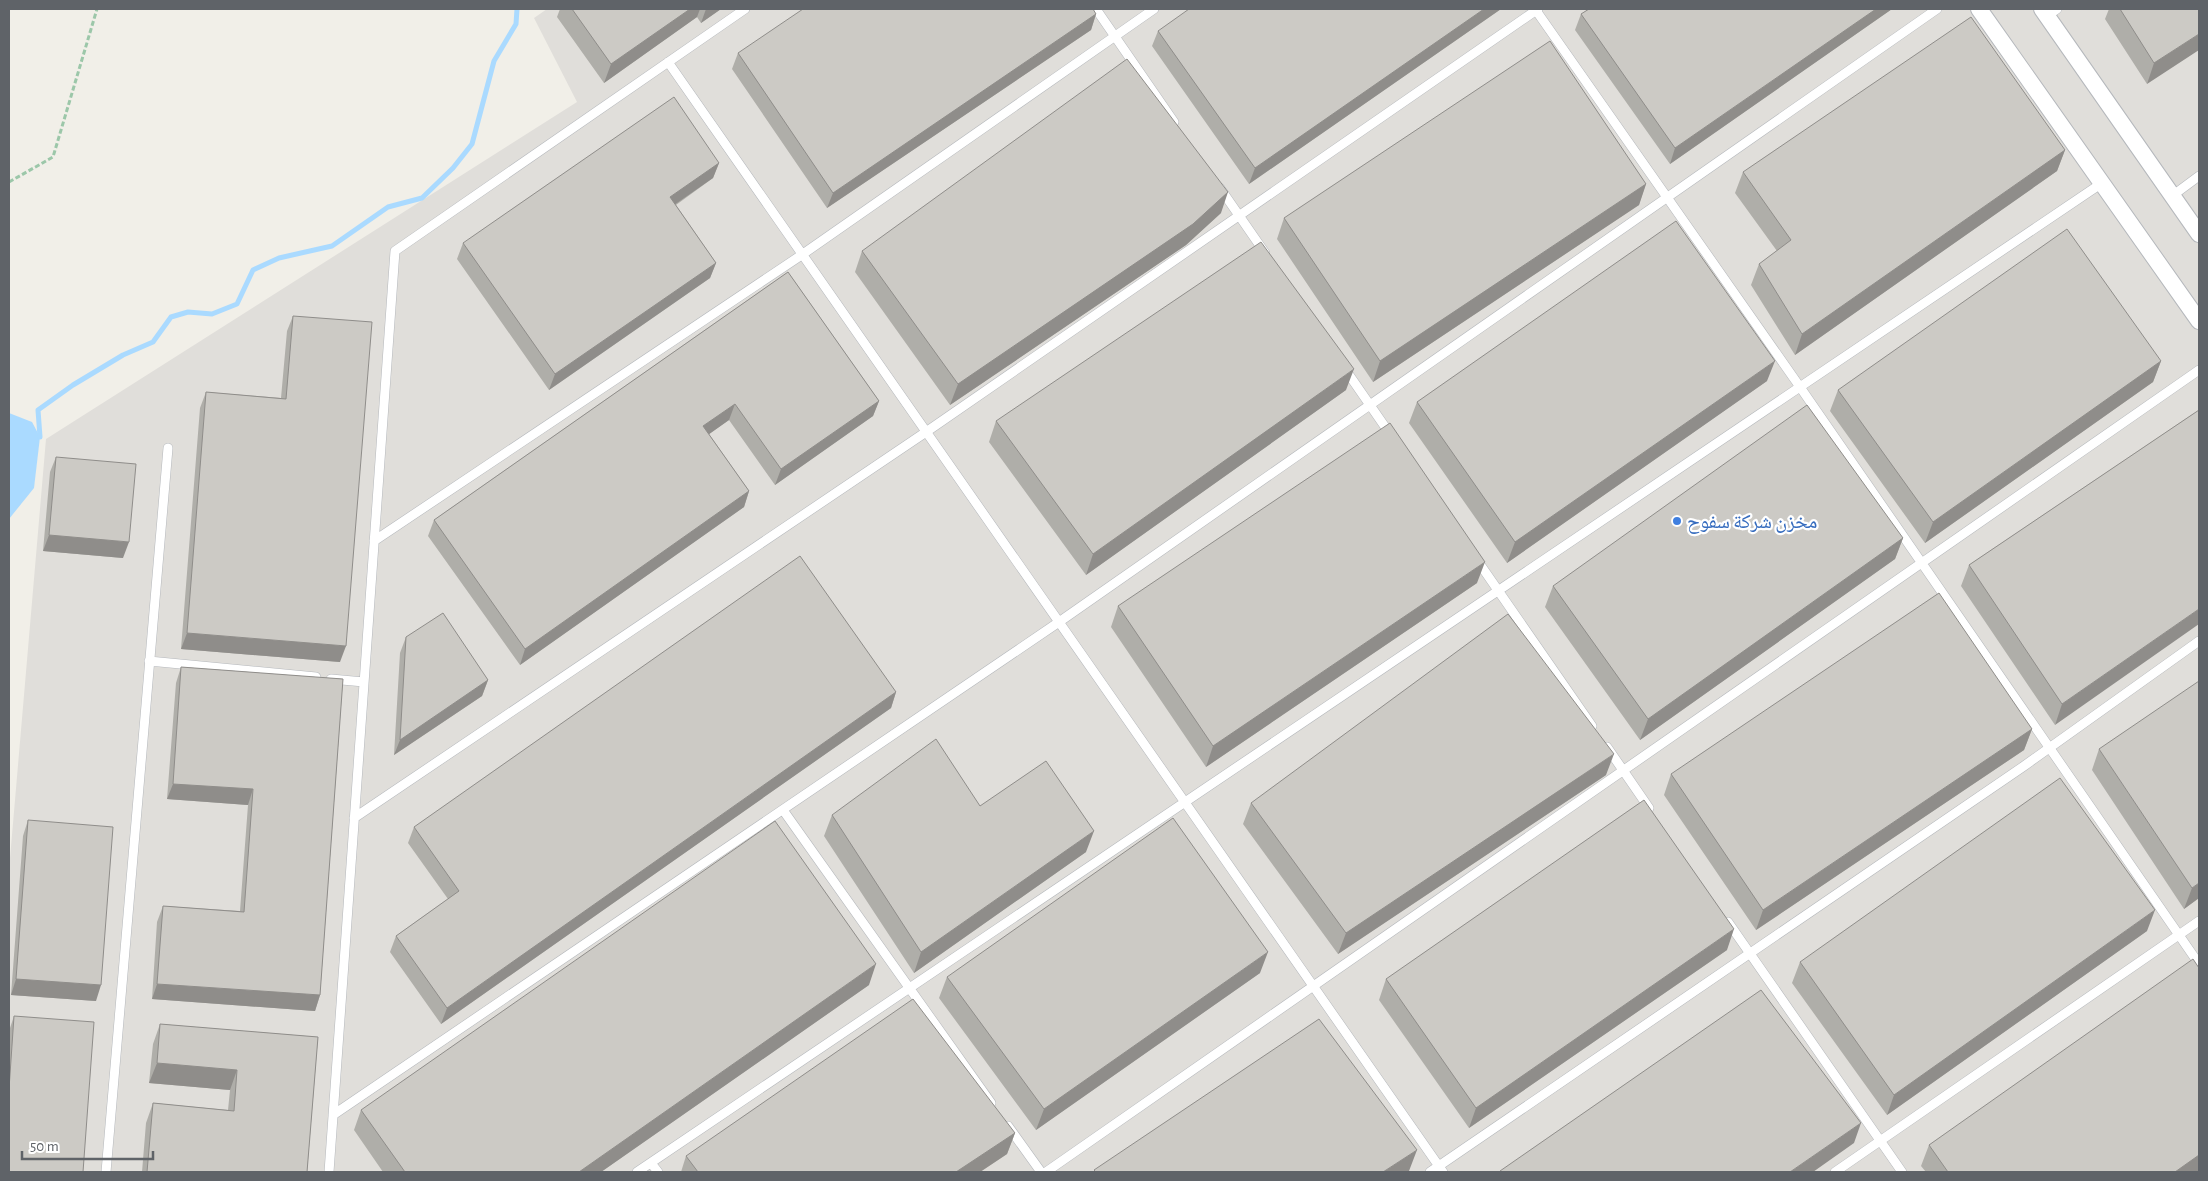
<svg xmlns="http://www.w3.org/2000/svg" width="2208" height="1181" viewBox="0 0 2208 1181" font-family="'Alegreya Sans','Noto Naskh Arabic',sans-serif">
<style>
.industrial{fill:#e0deda}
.water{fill:#aadaff}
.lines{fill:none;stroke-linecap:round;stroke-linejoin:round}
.stream{stroke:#aadaff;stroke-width:5}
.service-casing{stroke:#b5b8bc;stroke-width:10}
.minor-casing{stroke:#b5b8bc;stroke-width:18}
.path{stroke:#9cc7a9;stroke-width:3;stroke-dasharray:5 2.5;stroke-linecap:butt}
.service{stroke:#fff;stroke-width:9}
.minor{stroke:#fff;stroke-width:16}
.wall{fill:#afaea9}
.shaded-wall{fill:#8f8d8a}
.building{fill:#cccac5;stroke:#8f8d8a}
.shop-dot{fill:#3f7fe0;stroke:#fff;stroke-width:2}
.labels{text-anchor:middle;stroke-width:4.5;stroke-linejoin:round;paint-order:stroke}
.shop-label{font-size:20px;fill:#366cbe;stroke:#fff;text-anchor:start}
</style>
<rect width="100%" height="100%" fill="#f1efe8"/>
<path class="industrial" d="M547 9H2199V1172H9V870L46 439 577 102 534 18Z"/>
<path class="water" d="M9 413 32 422 40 437 34 488 9 519Z"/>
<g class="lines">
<path class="stream" d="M40 437 38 410 73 385 123 355 153 342 171 317 188 312 212 314 237 304 253 270 279 258 332 246 388 207 422 198 453 168 472 144 494 61 516 24 517 9"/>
<g class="service-casing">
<path id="service" d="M1096 9 1174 122
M1535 9 1800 387 2199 964
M2047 16 2057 9
M668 62 1443 1172
M1220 188 1265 253
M2172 196 2199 176
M1345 369 1390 434
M374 541 803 254 1154 9
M1477 560 1592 726
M149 661 316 677
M331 679 364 682
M1607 747 1649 808
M783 810 991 1103
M354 818 926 432 1538 9
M1728 922 1902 1172
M333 1115 1059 622 1937 9
M1008 1126 1041 1172
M651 1163 658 1172
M106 1172 168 448
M329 1172 395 251 745 9
M637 1172 2102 183
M1046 1172 2199 370
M1430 1172 2024 766 2199 641
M1835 1172 2199 921"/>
</g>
<g class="minor-casing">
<path id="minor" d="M1979 9 2199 321
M2042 9 2199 234"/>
</g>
<path class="path" d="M9 182 53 157 97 9"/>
<use href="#service" class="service"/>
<use href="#minor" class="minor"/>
</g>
<path class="wall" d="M560 9H721L701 23 697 17 604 83 557 17Z
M1501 9 1249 184 1152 46 1158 31Z
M1589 9H1892L1670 164 1575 30 1581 14Z
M2109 9H2199L2147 84 2105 19Z
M1096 14 1091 30 827 208 732 69 738 53Z
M2065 150 2057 171 1795 355 1751 285 1759 264 1777 251 1735 193 1743 172Z
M719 163 713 178 676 205 716 263 710 278 549 390 457 259 463 243Z
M1646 184 1639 205 1373 382 1277 239 1284 218Z
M1221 213 1186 245 950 405 855 272 862 251Z
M788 272 879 401 873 416 775 485 729 420 709 434 749 491 744 507 520 665 428 536 434 520Z
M293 316 340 662 181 649 200 408 206 392 281 398 287 331Z
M2161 361 2153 382 1925 543 1830 411 1838 390Z
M1767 381 1507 563 1409 423 1417 402Z
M1346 390 1086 575 989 442 996 421Z
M2199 410 2055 725 1961 586 1969 565Z
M56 457 123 558 43 551 50 472Z
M1903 538 1895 559 1640 740 1545 607 1553 586Z
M1477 583 1206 767 1111 627 1118 606Z
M406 637 488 680 482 696 394 755 400 653Z
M181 667 343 679 320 995 315 1011 152 999 157 922 163 906 240 911 248 805 167 799 176 683Z
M896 692 891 708 441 1024 390 952 396 936 448 899 408 843 414 827Z
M2032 729 2024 750 1756 930 1664 795 1671 774Z
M2099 749 2199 898 2184 909 2092 770Z
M1606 775 1338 954 1243 824 1251 803Z
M980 806 1086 852 914 973 824 836 832 815Z
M28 820 96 1001 11 995 23 836Z
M2147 931 1887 1115 1792 983 1800 962Z
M1727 950 1469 1128 1379 1000 1386 979Z
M2199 968V1170L2197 1172H1926L1921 1166 1929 1145Z
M1260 973 1036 1130 939 998 947 977Z
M869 985 601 1172H383L354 1130 361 1110Z
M14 1016 9 1172V1031Z
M160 1024 318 1037 307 1172H142L146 1123 153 1103 228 1110 230 1090 149 1083 153 1044Z
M1015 1133 1007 1154 980 1172H681L686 1156Z"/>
<path class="shaded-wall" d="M690 9H700L697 17 604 83 611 64Z
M706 9H721L701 23Z
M1484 9H1501L1249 184 1255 168Z
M1876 9H1892L1670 164 1675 148Z
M1096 14 1091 30 827 208 833 193Z
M2199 34V50L2147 84 2154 63Z
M2065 150 2057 171 1795 355 1802 334Z
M719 163 713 178 664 212 670 197Z
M1646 184 1639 205 1373 382 1380 361Z
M1228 192 1221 213 1186 245 950 405 958 384Z
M716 263 710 278 549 390 555 374Z
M1775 361 1767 381 1507 563 1515 542Z
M2161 361 2153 382 1925 543 1933 522Z
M1354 369 1346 390 1086 575 1093 554Z
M879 401 873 416 775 485 781 469Z
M735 404 729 420 698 442 703 426Z
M749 491 744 507 520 665 525 649Z
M49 535 129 542 123 558 43 551Z
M1903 538 1895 559 1640 740 1648 719Z
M1485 562 1477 583 1206 767 1213 746Z
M2199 609V624L2055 725 2062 704Z
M187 633 346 646 340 662 181 649Z
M488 680 482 696 394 755 400 740Z
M896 692 891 708 441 1024 447 1008Z
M2032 729 2024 750 1756 930 1763 910Z
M1614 754 1606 775 1338 954 1346 933Z
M173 784 253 789 248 805 167 799Z
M1094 831 1086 852 914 973 921 952Z
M2199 883V898L2184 909 2192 888Z
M2155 910 2147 931 1887 1115 1894 1095Z
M1734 929 1727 950 1469 1128 1476 1108Z
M1268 952 1260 973 1036 1130 1044 1109Z
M876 964 869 985 601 1172H579Z
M16 979 101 985 96 1001 11 995Z
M157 984 320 995 315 1011 152 999Z
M157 1063 237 1070 230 1090 149 1083Z
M1861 1123 1854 1143 1813 1172H1790Z
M1015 1133 1007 1154 980 1172H956Z
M1417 1150 1409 1171 1406 1172H1383Z
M2199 1155V1170L2197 1172H2175Z"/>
<path class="building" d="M572 9H690L611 64Z
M803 9H1093L1096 14 833 193 738 53Z
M1189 9H1484L1255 168 1158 31Z
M1589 9H1876L1675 148 1581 14Z
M2120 9H2199V34L2154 63Z
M1971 17 2065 150 1802 334 1759 264 1791 240 1743 172Z
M1550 41 1646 184 1380 361 1284 218Z
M1127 59 1228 192 1193 224 958 384 862 251Z
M674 97 719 163 670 197 716 263 555 374 463 243Z
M1676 221 1775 361 1515 542 1417 402Z
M2067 229 2161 361 1933 522 1838 390Z
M1261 242 1354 369 1093 554 996 421Z
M788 272 879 401 781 469 735 404 703 426 749 491 525 649 434 520Z
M293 316 372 322 346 646 187 633 206 392 286 399Z
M1807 405 1903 538 1648 719 1553 586Z
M2199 410V609L2062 704 1969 565Z
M1390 423 1485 562 1213 746 1118 606Z
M56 457 136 464 129 542 49 535Z
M800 556 896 692 447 1008 396 936 459 891 414 827Z
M1939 593 2032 729 1763 910 1671 774Z
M443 613 488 680 400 740 406 637Z
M1508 614 1614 754 1346 933 1251 803Z
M181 667 343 679 320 995 157 984 163 906 244 912 253 789 173 784Z
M2199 681V883L2192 888 2099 749Z
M936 739 980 806 1046 761 1094 831 921 952 832 815Z
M2060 778 2155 910 1894 1095 1800 962Z
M1644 800 1734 929 1476 1108 1386 979Z
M1173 818 1268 952 1044 1109 947 977Z
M28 820 113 827 101 985 16 979Z
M775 821 876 964 579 1172H405L361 1110Z
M2193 959 2199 968V1155L2175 1172H1948L1929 1145Z
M1761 990 1861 1123 1790 1172H1501L1500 1171Z
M913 999 1015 1133 956 1172H698L686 1156Z
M14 1016 94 1022 83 1172H9V1089Z
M1319 1019 1417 1150 1383 1172H1096L1094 1170Z
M160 1024 318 1037 307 1172H147L153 1103 234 1111 237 1070 157 1063Z"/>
<circle class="shop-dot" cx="1677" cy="521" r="5"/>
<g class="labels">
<g class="shop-label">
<text x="1687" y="528">مخزن شركة سفوح</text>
</g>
</g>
<rect width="2208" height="1181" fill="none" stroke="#5f6368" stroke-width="20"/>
<path d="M22 1151v8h131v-8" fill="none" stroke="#5f6368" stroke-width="2.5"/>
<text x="30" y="1151" font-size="15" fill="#5f6368" stroke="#ffffff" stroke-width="4" paint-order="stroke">50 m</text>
</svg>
